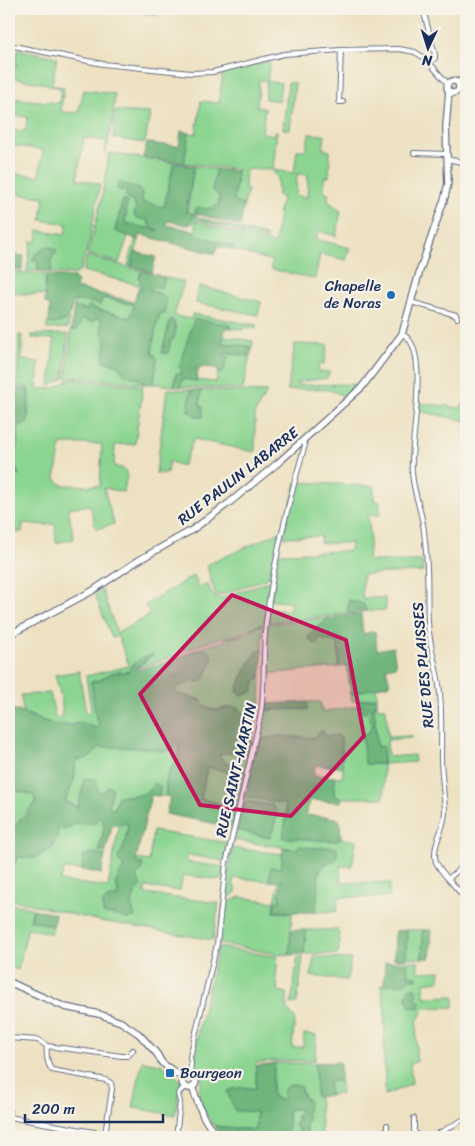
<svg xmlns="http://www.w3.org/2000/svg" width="475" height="1146" viewBox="0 0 475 1146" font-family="Sriracha,sans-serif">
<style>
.green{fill:#8bd591;stroke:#538278;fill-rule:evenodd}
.forest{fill:#70b67b;stroke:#46726c}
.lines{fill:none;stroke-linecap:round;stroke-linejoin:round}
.street-casing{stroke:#646d81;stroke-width:6}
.secondary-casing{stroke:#646d81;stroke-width:8}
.street{stroke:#fff;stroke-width:4}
.secondary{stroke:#fff;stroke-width:5.5}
.marked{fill:#c2185b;fill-opacity:0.2;stroke:#c2185b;stroke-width:4;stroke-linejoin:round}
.poi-dot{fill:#1f6fb2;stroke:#f7f3e8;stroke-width:2}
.labels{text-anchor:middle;stroke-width:4.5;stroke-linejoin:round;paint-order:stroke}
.poi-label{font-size:15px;fill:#1b2f5e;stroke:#f7f3e8;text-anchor:end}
.street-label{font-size:15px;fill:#1b2f5e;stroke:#f7f3e8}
</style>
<rect width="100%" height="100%" fill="#f7f3e8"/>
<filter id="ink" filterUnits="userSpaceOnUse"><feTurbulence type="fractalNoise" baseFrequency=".02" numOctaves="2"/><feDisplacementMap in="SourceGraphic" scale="10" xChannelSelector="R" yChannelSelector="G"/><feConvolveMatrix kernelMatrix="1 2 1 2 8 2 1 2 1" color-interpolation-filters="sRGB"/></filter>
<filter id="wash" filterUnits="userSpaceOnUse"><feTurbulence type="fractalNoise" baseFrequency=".0096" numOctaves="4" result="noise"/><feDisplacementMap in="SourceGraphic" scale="20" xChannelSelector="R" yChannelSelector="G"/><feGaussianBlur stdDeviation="1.12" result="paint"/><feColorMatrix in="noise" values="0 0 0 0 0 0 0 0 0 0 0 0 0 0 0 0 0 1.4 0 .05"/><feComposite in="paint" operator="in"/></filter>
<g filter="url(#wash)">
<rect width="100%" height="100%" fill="#ede1c1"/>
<path class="green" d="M130 9H158V15L130 11Z
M18 49 57 57 52 85 64 87 61 112 78 113 84 90 115 94 112 124 105 155 107 141 84 138 77 179 100 184 89 242 80 271 76 274 51 273 52 256 56 254 54 248 46 246 34 256 38 262V271H27L31 241 37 242 38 230 65 235 67 224 41 220 44 197 9 193V173L39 176 43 150 9 145V130L25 131 28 117 9 115V98L59 103 61 88 48 86 47 84 12 78 16 65H18L15 64Z
M270 61 267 81 281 83 279 101 265 99 267 81 261 80 259 81 257 107 265 108 262 133 275 135V131H277L273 170 294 173 297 150H306L309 134 325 135 323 149 330 151 329 177H324V192L328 193V201L341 211 336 236 318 231 316 239 350 248 346 260 320 254 315 279 271 269 272 261 233 250V247L196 234V226L193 223 188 225 190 220 186 211 188 208 194 166 216 169 212 190 219 195V204L216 207 195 213 197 217 266 236V239L196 219 195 221 275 244 279 210 282 198 277 194 279 191 277 190 278 178 272 170 246 169 245 190H248L244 205 236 203 234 200 237 169 184 163 189 133 196 134 201 101 219 103 223 72ZM297 174 308 175 307 198 296 195Z
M288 83H295L290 130 283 129Z
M115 111 150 113 145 143 113 138Z
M109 153 174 163 164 207 141 202 138 188 132 187 126 198 134 203 136 209 159 231 125 223 127 203 124 199 122 201 115 231 128 236 119 263 87 254 90 245 102 197Z
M136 238 139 240 131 266 128 265Z
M87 256 143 271 140 273 143 289H138L139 285 83 271Z
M9 271 47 275 45 281 46 295 9 293Z
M164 277 184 282 174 316 191 319 192 314 256 325V329L245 327 244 330 231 328 230 325 179 367 182 370 181 374H176L174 386 154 384 157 358 152 352C154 339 156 326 160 313L164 314 149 290 152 287H157L164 282ZM172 319 174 321 176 331 162 353 170 320Z
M199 286 261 302 258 315 196 303Z
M102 298 134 305 131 318 93 308 87 310 74 307 75 301 93 302 100 305Z
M95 318 102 319V332L106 342 104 361 119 365 124 374 138 378 144 384 76 377 66 379 71 330H77L81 321 84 319 92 322Z
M69 319 68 328 47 329V323L54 324Z
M68 334 64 378 50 386 54 339 32 338V335Z
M19 335H22V360L39 362 37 389 54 388 72 379 143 386 135 444 115 445 114 466 124 469 127 475 124 492 104 488 114 524 96 529 90 505 68 508 74 539 56 543 55 524 45 525 23 523 22 532H13L14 555H9V507L13 493 11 488H9V474L18 475 13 468 12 464 16 452 18 426 24 425 29 418C27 407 31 398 28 387H17ZM61 444H102L100 486 63 485 59 483 55 478Z
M224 336 253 341 252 349 248 346 222 343Z
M295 344 328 345 324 364H319L318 372H330L327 378 297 382V385L357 384 344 397C329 385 305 390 287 390Z
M223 353 250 356 243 389 180 387 183 379 216 382 218 373H223Z
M167 389 191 390 188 411 198 417H203L200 404 201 390 267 392 255 413V452L194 439 183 465H179L169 461 167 473 156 474Z
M420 403 461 408 463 404 466 405V421L419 411Z
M296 482 374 486V501L380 502V515H368L370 536 368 561H422L423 572 363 574 362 598H385L386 610 367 611 363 604 349 600 347 614 269 622V610H287L291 607 290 603 288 602 271 601 279 553 350 551 351 543H320L321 536 283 537Z
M279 532 270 577 224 594 216 595 211 582 207 565Z
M194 575 198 588 208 583C210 592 212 598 222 598L270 581 264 623 246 630 239 635 223 637 186 650 178 655 136 668 149 658 129 671 112 673 100 680 91 682 96 718 99 724 95 728 81 722C61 731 42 720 23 712L21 695 50 693 55 717 58 720 60 719C66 706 58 688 55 675L79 671 86 713H89L91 710 86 676 129 666 118 636 112 638 95 595 102 590 117 633 150 615 145 605Z
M328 618 325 623 313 629 322 639 338 643 339 667 267 674V624Z
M263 625 262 649 250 662 244 674 240 680 252 691 255 682 261 671 260 704 255 703 249 707 251 713 258 716 256 722C253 720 239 709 237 708 223 704 212 719 201 700L175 693 177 687 194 681 200 682 213 658 202 649 182 657 191 651 220 642 227 638 240 636 256 627Z
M376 687 377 697 352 701 351 694Z
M307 702H320L322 712 363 705 362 711 366 713 368 706 371 707 370 721 373 723 370 731 366 764H383V747H377L374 705H377L378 708H386L388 737 412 736V738L387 740 388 757 414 755 415 762 383 764 384 798H342L334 796 335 777H343L342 749 326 736 322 730 314 738 280 736 258 740 265 710 307 709Z
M179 743C182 761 172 762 167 776 165 781 166 790 166 796H159L161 787 149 791 144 795 118 796 114 809H110L109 804 113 788 103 792 98 791 96 785 85 778 78 808 65 801 74 780 76 760 100 747 150 748 160 751Z
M229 752 239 755 248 754 246 771C235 761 226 769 219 754Z
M207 766 244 776 237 808 201 799Z
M9 789 34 795 35 800 34 805 22 816 11 834 13 841 10 851 12 856 9 855Z
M245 796 284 803C289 812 284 827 284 837L337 841 341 838 356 841 352 866H340L341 882 390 883 389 897H338L337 911 316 912C317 896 312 872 328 863L333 847 311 848 300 846 295 849 233 840 237 830 270 838C274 825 279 819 273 806L244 801Z
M99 816 103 820 104 828 99 851 106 850 105 856 98 854 84 855 83 870 64 869 60 881 108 887 119 825 128 823C126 835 126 847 118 857L124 866 120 875 117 898H110L103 902V913C108 916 110 914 115 915 123 917 123 919 132 918L135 916C128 903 134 893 138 881L135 875 143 864 137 863 136 859 149 861 153 831 229 843 225 861 188 855 186 862 224 867 221 880 183 875 180 891 145 887V894L219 903 213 940 100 921 9 899V864L14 866 18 857 35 858 53 848 57 829 68 828 77 822Z
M232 848 283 854 282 868H272L269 881 234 878 233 884 236 889V892L230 897H224Z
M282 879 279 902 274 912 292 913 289 955 275 954 218 943 224 902H229L240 897 275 902 279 882Z
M9 903 33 909 30 920 53 926 51 935 50 933 28 928 18 970 9 967Z
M306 930H337L340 933 338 954H304Z
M407 930H423L422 958H406Z
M218 947 278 957 276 976 278 991 287 993V1009L295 1019 292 1047H303L304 1034 316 1035 315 1060 272 1061 256 1063V1089L243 1087 228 1091 230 1099 256 1111V1130L214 1126C208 1117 198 1103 199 1092 200 1079 207 1079 194 1066L198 1031Z
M298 957 303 958 297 1003 291 1004Z
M314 957 351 959 347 980 311 976Z
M418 961V972L440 971 439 981 424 983V997L454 996V1007L424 1008 417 1022 416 1058 418 1061 410 1064 412 1084 385 1095 384 1049 385 1012 381 985 403 984 410 978 414 979 408 975 407 962Z
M142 1061 161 1064 181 1081 182 1088 178 1097 175 1115 133 1108Z
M275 1063H315L316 1096H319L322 1137H306V1114L308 1099 304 1097 302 1091 281 1100 274 1098C269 1088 274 1075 275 1063Z
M330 1081H340L341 1094 330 1095 328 1087Z
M288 1108 301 1109 300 1113 296 1116 300 1122 294 1126H298L299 1137H286L288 1120Z"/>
<path class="forest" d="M181 131 189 133 184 163 143 157 147 143 179 146Z
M174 163 194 166 186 211 194 214V218L188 223V225L168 221 167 225 195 231 196 234 234 247 233 250 217 246 215 254 141 235 139 240 115 231 124 199 127 203 125 223 158 231 157 229 150 227 147 220 136 218 134 214 136 209 134 203 126 198 127 192 117 189 118 182 138 188 142 193V202L164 207Z
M216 169 237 171 234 200 236 203 244 205 240 226 195 213 196 208 211 209 219 204V195L212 190Z
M46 246 57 250 52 256 51 273 38 271V262L37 260 33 261 32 259Z
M135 252 156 257 152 272 131 266Z
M13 255 24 256 22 270 11 269Z
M143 271 164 277V282L161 287H152L149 290 161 294 166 299 165 314 160 313C156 326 154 339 152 352L157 358 154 384H144L138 378 124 374 119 365 103 361 106 342 102 332 101 319 96 318 94 322H92L84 319 81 321 77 330H71L74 307 87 310 88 306H91L93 308 130 318 134 305 105 298 102 299 100 305 93 302 73 301 69 319 54 324 49 323 50 306 45 303C45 297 45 280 47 275L74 277 77 281 76 288 134 302 138 289H142L139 277Z
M172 319C176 323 176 333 174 339L171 340 168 354 162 353 170 320Z
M194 319 231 325V328H227L225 330 222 343 248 346 252 349 250 356 224 353V355L228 357 223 373H218L217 368 199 367 196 381 183 379 180 387 174 386 176 373 181 374 182 370 179 367Z
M10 389H28C29 392 28 420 27 424L18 426 17 444 12 464 13 468 18 471 19 475 9 474Z
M191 390H201L200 404 203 407V417H198L188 411Z
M349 600 363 604 367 611 347 614Z
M361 614 363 634 375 631 377 650 393 647 396 666 386 668 390 684 351 694 347 666 339 667 338 643 322 639 319 642 314 644 308 638C312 628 322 627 328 618Z
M202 649 210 651 213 658 204 679 200 682 193 681 177 687 175 693 201 700C212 719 223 704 237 708 239 709 253 720 256 722L248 754C238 755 229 752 219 754 226 769 235 762 246 771L244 776 207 767 201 799 237 808 232 827 166 814 170 797 166 796C166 790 165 781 167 776 171 762 182 761 179 743L171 750 160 751 150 748 100 747C93 755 87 761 76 760L74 780 65 802 78 807 85 778 96 779 98 791 103 792 108 786 113 788 109 804 111 809H114L118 796C134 796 145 798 154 783L161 787 159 796 151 795 136 859 137 863 143 865 141 872 136 875 141 886C133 897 129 903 135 916 127 922 123 917 115 915 110 914 108 916 103 913V902L110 898 117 897 118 891 115 884 124 866 119 862 118 857C125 847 127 835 128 823L112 826 106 850 99 851 104 828 103 820 99 816 96 823H77L68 828 57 829 58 838 53 841V848L35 858 18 857 14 866 9 864V855H11L10 851 13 838 10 829C15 826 33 808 35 804 36 800 35 799 33 795L9 789V708C32 714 57 733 81 722L95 728 99 724 96 718 91 682 100 680 112 673 129 671 131 666 142 658 154 654 136 667 135 670 167 662Z
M262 649C262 660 264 676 255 682L253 691 248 694H239L237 691C240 678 250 663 257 651Z
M377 697V705H374L377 747H384V753L382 754 383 764H365L362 735 370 731 373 723 370 721 371 707H368L366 713 362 712 363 705 359 706 358 701Z
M307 702 308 709 265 710V704Z
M322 730 326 736 337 735 341 738 343 768 315 765 314 775 335 777 334 796 342 798 341 802 311 800 305 815 336 818 340 821 341 838 337 841 283 838C284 827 289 812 284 804L245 796 258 740 280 736 313 738Z
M244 801 273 806 277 815 270 838 237 830Z
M300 846 311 848 333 847 337 848V855L335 860 323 865 319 871 316 912H274L275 902H279L282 879 279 882 269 881 271 867 281 868 283 848 295 849Z
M93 853 105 856 101 874 83 870V855Z
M33 909 55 914 53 926 30 920Z
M291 930H306L304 954 289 955Z
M407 930 406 959H394L395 931Z
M423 930H432L430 958H422Z
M385 962H407L408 975 417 976V979L410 978 403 984 384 985Z
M409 988H415L417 994 416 999 420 1002 419 1008 410 1007C406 1000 405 996 409 988Z
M340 1062V1081H330L328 1087 330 1095 316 1097 315 1063Z
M275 1063C274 1075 269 1088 274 1098L281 1100 284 1098C280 1086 292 1082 301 1087L302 1095 309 1101 306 1114 309 1117 307 1122 306 1129 308 1131 306 1137H299L298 1127 294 1126 296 1122 300 1121V1119L296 1118 301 1109H288V1128L286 1137H222L214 1126 255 1130 256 1112 235 1111 227 1091 235 1088H256V1066Z"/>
</g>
<g filter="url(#ink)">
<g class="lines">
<g class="street-casing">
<path id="street" d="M423 9 435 55V58L430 63
M9 45 103 64 191 73 213 72 284 54 341 50 399 49 415 52 426 59 448 84
M341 50 339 102H343
M414 153 447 154
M447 159 466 163
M411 302 456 315 457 318
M402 334C432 346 409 444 412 472 413 492 422 511 424 531 425 543 427 556 427 569 428 586 427 604 428 622 429 646 438 669 440 693 442 715 441 738 441 761 442 778 444 794 445 810 446 827 431 845 436 862 440 873 459 888 466 901
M449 878 466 864
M9 1038 38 1040 47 1046 122 1056H128L133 1050
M190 1073 191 1064 190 1057 217 944 226 863 260 718C266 687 262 655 266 623 273 563 288 503 305 445L303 442
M9 1107V1112
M9 1117 105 1134 112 1089 111 1083 106 1080 52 1070C47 1064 46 1053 47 1046
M414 1118V1131L418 1137
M176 1137 180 1102 178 1094 185 1086
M387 1137V1125
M432 1137 466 1118"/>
</g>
<g class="secondary-casing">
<path id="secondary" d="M447 87a6 6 0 1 1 12 0a6 6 0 1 1-12 0Z
M458 83 466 76
M9 635 92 591 139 560 192 530 229 503 279 462 362 387 402 334 420 270 445 197 448 183 446 126 449 91
M9 982 65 1007 99 1014 121 1022 139 1034 157 1054 162 1063 183 1078
M182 1081a7 7 0 1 1 14 0a7 7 0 1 1-14 0Z
M192 1087 203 1116 216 1137"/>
</g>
<use href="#street" class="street"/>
<use href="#secondary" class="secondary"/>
</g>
</g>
<path class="marked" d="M232 595 346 640 364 736 291 816 200 805 140 694Z"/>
<g class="poi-dot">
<circle cx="391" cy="295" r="5"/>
<rect x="165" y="1068" width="10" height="10" rx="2.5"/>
</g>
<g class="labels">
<g class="poi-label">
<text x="381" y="291">Chapelle<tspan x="381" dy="17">de Noras</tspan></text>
<text x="180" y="1078" text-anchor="start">Bourgeon</text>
</g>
<g class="street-label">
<text transform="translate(238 476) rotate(-38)" y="5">RUE PAULIN LABARRE</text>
<text transform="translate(423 665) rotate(-95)" y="5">RUE DES PLAISSES</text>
<text transform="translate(236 770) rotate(-77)" y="5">RUE SAINT-MARTIN</text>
</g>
</g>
<rect width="475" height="1146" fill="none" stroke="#f7f3e8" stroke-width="30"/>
<g transform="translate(428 48) rotate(184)" stroke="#f7f3e8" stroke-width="4" paint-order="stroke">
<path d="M0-4L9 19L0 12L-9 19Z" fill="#1b2f5e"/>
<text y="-8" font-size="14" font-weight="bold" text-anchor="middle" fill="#1b2f5e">N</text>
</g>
<path d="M25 1114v8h138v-8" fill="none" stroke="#1b2f5e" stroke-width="2.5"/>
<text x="32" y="1114" font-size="15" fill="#1b2f5e" stroke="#f7f3e8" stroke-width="4" paint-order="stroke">200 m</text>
</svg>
